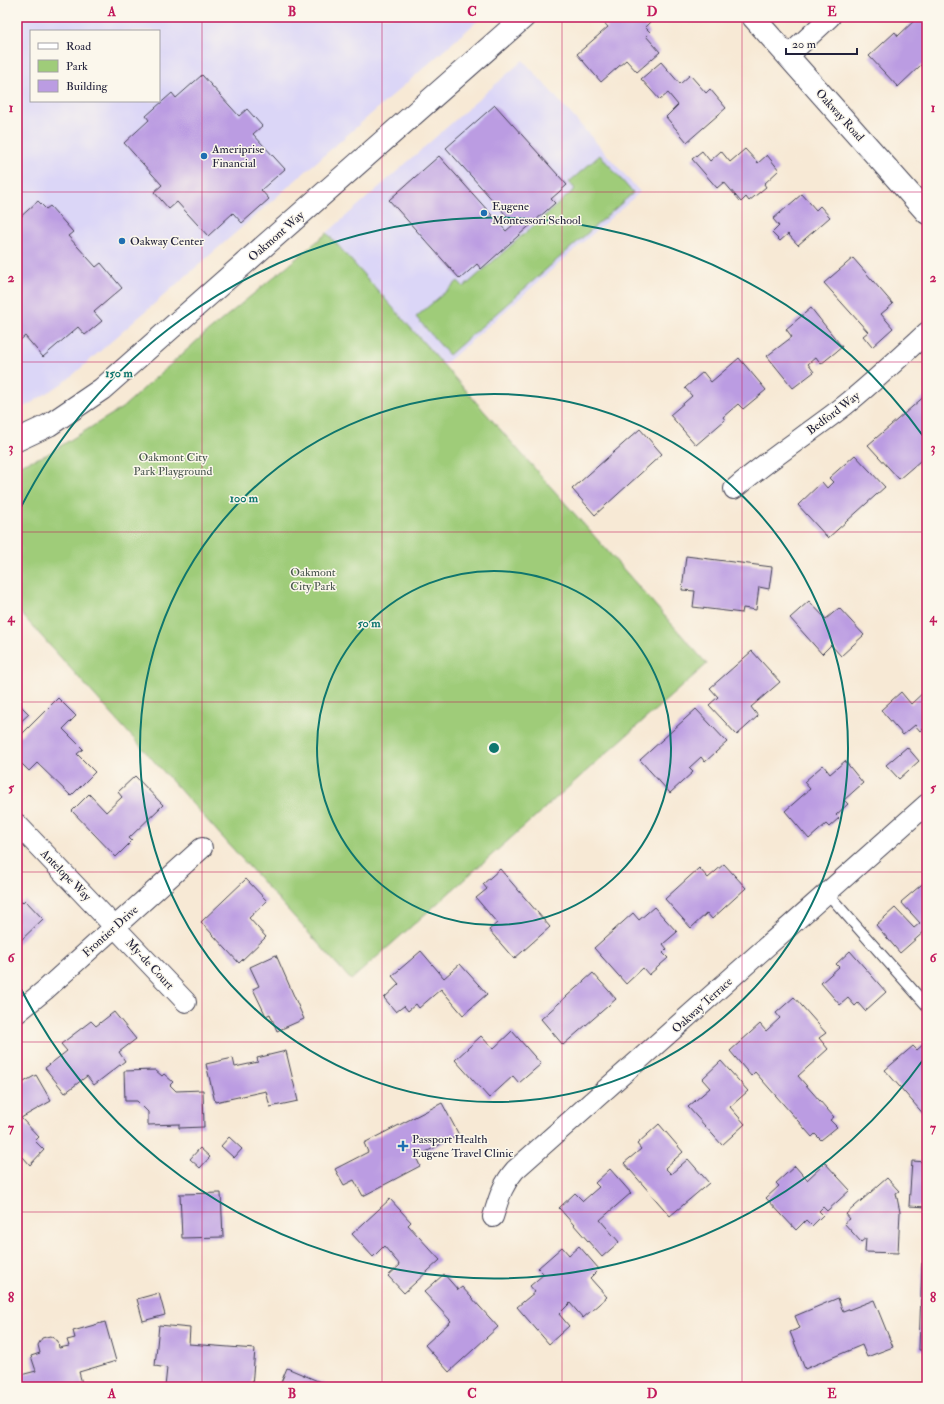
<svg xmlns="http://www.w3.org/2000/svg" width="944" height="1404" viewBox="0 0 944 1404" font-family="'IM FELL Double Pica',serif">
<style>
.built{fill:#dbd6f7;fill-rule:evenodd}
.green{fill:#9fcc79;stroke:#60775a}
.building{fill:#bb9ce2}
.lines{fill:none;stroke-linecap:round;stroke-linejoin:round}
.service-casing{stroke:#424052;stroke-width:12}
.minor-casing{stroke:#424052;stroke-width:22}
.tertiary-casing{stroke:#424052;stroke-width:24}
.secondary-casing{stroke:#424052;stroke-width:24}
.service{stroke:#fff;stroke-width:10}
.minor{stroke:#fff;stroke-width:20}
.tertiary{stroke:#fff;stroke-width:22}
.secondary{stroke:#fff;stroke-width:22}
.grid{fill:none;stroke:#c2185b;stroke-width:1;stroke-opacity:0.55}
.ring{fill:none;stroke:#0f766e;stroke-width:2}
.poi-dot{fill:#1f6fb2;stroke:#fbf7ec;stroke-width:1.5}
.labels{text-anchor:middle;stroke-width:3;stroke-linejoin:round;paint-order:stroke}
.street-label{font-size:12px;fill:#22223b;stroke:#fbf7ec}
.poi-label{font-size:12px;fill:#22223b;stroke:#fbf7ec;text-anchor:start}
.park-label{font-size:12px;fill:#48554e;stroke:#fbf7ec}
.centre{fill:#0f766e;stroke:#fbf7ec;stroke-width:2}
.ring-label{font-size:12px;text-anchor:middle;font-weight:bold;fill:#0f766e;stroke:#fbf7ec;stroke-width:3;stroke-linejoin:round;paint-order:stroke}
.neatline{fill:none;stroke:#c2185b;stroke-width:1.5}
.grid-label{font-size:13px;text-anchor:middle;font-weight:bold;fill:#c2185b}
</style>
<rect width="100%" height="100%" fill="#fbf7ec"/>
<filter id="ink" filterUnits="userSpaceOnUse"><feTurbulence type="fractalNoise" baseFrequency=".025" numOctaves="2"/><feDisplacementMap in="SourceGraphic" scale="8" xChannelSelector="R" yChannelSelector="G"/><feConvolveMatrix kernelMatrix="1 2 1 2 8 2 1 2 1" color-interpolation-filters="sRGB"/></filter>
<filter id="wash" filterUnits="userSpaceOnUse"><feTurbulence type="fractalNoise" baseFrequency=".012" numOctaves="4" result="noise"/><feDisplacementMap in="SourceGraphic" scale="16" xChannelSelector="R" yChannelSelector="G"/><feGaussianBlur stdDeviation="0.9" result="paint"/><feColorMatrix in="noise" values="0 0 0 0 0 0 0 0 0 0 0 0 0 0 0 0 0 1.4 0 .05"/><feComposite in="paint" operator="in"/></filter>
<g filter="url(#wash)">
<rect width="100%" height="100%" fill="#f7e9d5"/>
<path class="built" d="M17 17H482L66 381 28 405 17 410ZM31 31H159V101H31Z
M523 60 640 192 444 365 327 233Z"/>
<path class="green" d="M600 155 633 193 449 355 416 317 458 281 464 287 575 189 569 182Z
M327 233 707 664 351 980 17 609V466L46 455 122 408 200 338Z"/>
<g id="blocks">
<path class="building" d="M599 17H648L651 21 645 27 650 32 646 36 660 52 637 72 626 60 601 82 577 54 608 27Z
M927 17V71L921 65 898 87 869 56 895 32 898 36 917 18 921 22Z
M661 62 680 84 690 75 706 93 710 89 726 108 687 142 666 117 678 105 668 93 660 100 641 79Z
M202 75 239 116 247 109 262 126 253 134 285 169 261 190 269 199 242 223 233 213 208 236 177 202 169 209 154 192 162 185 124 143 149 120 146 116 172 93 176 98Z
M495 105 567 185 551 199 555 203 481 269 477 264 460 279 389 200 439 156 506 231 514 224 446 148Z
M745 149 758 163 767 155 779 170 764 184 766 187 749 201 746 197 741 202 724 182 717 188 692 159 702 151 710 161 721 151 730 162Z
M802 194 816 210 820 206 830 217 798 245 788 234 780 241 772 233 779 226 773 219Z
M38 201 46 209 50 206 73 232 68 236 96 267 101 263 122 288 94 312 102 321 85 335 78 327 43 357 25 336 18 342 17 341V220Z
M853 258 893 304 881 314 893 328 872 347 863 336 868 332 824 283Z
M811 308 842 347 821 364 816 357 808 364 814 372 793 388 767 356 792 337 786 329Z
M739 358 766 390 743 409 738 404 723 417 725 420 696 445 670 415 692 396 685 388 703 372 711 382Z
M927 394V455L899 479 868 445Z
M640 429 662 454 595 515 572 489Z
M855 455 885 487 828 538 798 505 822 482 827 488 833 482 829 478Z
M686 556 772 567 769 589 759 587 756 610 743 608 742 613 693 607 695 591 682 590Z
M809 601 826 619 839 608 864 635 841 656 831 645 822 654 790 618Z
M752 651 780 682 751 707 758 716 737 735 709 705 718 697 710 688Z
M927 689V732L923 728 920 731 915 725 903 735 881 710 901 692 911 704Z
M58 698 76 716 63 729 83 749 77 754 95 772 71 796 37 763 29 771 17 759V739Z
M17 702 29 714 17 725Z
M696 709 727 742 705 762 701 757 689 768 693 772 670 793 640 760Z
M907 747 919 761 899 779 886 765Z
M845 761 863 783 844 800 848 804 836 815 839 818 829 827 826 824 809 839 785 811 810 789 804 782 823 765 830 774Z
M135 776 163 805 129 838 132 841 116 857 72 811 89 794 106 812 122 797 118 792Z
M724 864 746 888 712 919 707 913 691 928 665 899 699 868 708 878Z
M500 869 550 927 514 959 489 930 497 923 476 898 487 889 483 884Z
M246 879 267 901 249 918 266 937 239 963 201 922Z
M927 880V931L926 930 900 953 876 925 895 908 914 928 920 923 901 902Z
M17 897 22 903 25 900 43 919 17 944Z
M654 907 677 932 663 944 667 949 663 953 668 958 649 975 643 968 626 984 594 948 633 913 639 920Z
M421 951 444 978 460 964 487 994 463 1015 441 989 419 1008 416 1004 408 1011 404 1006 396 1012 384 998 399 984 392 976Z
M850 951 886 992 865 1011 858 1003 855 1006 848 998 840 1005 821 983 839 967 836 964Z
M276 955 304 1019 277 1031 270 1014 266 1016 253 989 259 986 250 967Z
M593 973 616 999 563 1045 541 1019Z
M794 997 826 1033 819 1038 828 1049 798 1076 834 1117 830 1120 837 1127 821 1140 815 1134 812 1137 755 1072 751 1076 730 1051 760 1024 766 1031 780 1018 776 1013Z
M114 1012 136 1039 119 1052 125 1061 94 1085 87 1076 65 1093 45 1068 67 1051 61 1044 91 1021 96 1026Z
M512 1031 541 1064 519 1083 513 1076 489 1098 455 1060 481 1036 493 1049Z
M927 1041V1115L926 1117 885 1070 913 1046 917 1050Z
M286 1051 298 1101 270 1107 266 1091 215 1102 206 1064 233 1058 235 1067 258 1062 257 1058Z
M721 1061 748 1091 730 1107 745 1124 722 1145 688 1107 710 1088 702 1079Z
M155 1070 162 1076 164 1074 173 1082 170 1085 176 1091 203 1090 204 1127 179 1128V1124L148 1125V1112L137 1101H125L124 1071Z
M36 1075 51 1101 21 1118 39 1137 35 1141 44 1150 30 1165 23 1157 17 1163V1086Z
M442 1103 459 1135 416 1157 420 1166 363 1196 354 1180 344 1185 335 1169 368 1152 364 1143Z
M659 1124 683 1152 665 1168 671 1174 688 1159 709 1183 670 1216 624 1163 641 1149 637 1144Z
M229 1137 242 1149 234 1158 221 1146Z
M200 1148 210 1157 200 1168 190 1159Z
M912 1161 927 1162V1207L909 1206Z
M825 1163 850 1190 827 1211 823 1207 819 1211 823 1215 812 1226 806 1220 796 1230 766 1198 779 1186 776 1183 795 1166 807 1180Z
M610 1169 631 1193 600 1220 619 1242 602 1257 559 1208 575 1193 583 1201 599 1187 595 1183Z
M887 1178 899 1191 896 1193 900 1212 898 1253 865 1252 866 1238 861 1242 844 1223 850 1219 846 1214Z
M221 1193 223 1237 182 1238 180 1194Z
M390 1199 411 1222 408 1225 440 1260 404 1293 388 1276 400 1265 384 1246 373 1257 352 1234Z
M579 1246 599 1269 590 1278 607 1297 583 1318 570 1303 559 1314 569 1326 549 1344 517 1307 535 1292 530 1286 544 1274 538 1268 562 1247 569 1255Z
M922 1263H927V1350H919Z
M444 1274 458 1290 462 1287 498 1327 449 1372 425 1345 451 1321 424 1292Z
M159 1293 165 1315 143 1321 137 1299Z
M838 1298 843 1312 874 1300 893 1347 867 1357 862 1345 805 1369 790 1332 800 1328 795 1316Z
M105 1322 116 1361 79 1372 83 1387H17V1376L36 1371 31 1356 40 1353 38 1345 42 1338 50 1336 58 1341 59 1348 69 1346 67 1340 75 1338 73 1331Z
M159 1325 190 1328 189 1344 255 1349 252 1387H165L167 1368 155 1366Z
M287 1368 332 1387H279Z"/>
</g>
</g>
<g filter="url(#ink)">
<use href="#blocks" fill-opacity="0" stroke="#424052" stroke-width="1"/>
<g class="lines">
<g class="service-casing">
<path id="service" d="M827 893 927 1006"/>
</g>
<g class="minor-casing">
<path id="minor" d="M788 56 830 17
M734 489C769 459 808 434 844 406 873 383 900 357 927 332
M17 824 186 1002
M17 1013 45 990 202 848
M493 1217C499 1198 502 1185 515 1170L927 804"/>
</g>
<g class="tertiary-casing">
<path id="tertiary" d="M17 440 49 425 102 389 524 17"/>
</g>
<g class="secondary-casing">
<path id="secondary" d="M753 17 927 213"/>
</g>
<use href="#service" class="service"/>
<use href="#minor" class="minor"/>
<use href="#tertiary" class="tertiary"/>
<use href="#secondary" class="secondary"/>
</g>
</g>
<path class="grid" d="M202 17V1387M382 17V1387M562 17V1387M742 17V1387M17 192H927M17 362H927M17 532H927M17 702H927M17 872H927M17 1042H927M17 1212H927"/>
<g class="ring">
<circle cx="494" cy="748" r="177"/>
<circle cx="494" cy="748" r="354"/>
<path d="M926 1056A531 531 0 0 1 19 985M19 511A531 531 0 0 1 926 440"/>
</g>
<g class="poi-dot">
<circle cx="204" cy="156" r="4"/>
<circle cx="484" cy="213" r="4"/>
<circle cx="122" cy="241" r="4"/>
<path d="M401 1140h4v4h4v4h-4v4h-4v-4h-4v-4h4z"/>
</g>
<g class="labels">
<g class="street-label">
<text transform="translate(840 115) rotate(48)" y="4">Oakway Road</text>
<text transform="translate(276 236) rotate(-41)" y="4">Oakmont Way</text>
<text transform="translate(833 413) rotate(-37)" y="4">Bedford Way</text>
<text transform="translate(66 875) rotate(46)" y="4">Antelope Way</text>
<text transform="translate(110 931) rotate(-42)" y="4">Frontier Drive</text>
<text transform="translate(150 964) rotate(47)" y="4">My-de Court</text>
<text transform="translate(702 1005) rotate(-42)" y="4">Oakway Terrace</text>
</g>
<g class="poi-label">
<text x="212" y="153">Ameriprise<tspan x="212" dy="14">Financial</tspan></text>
<text x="492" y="210">Eugene<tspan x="492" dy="14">Montessori School</tspan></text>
<text x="130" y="245">Oakway Center</text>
<text x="412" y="1143">Passport Health<tspan x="412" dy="14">Eugene Travel Clinic</tspan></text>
</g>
<g class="park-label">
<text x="173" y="461">Oakmont City<tspan x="173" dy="14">Park Playground</tspan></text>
<text x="313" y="576">Oakmont<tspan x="313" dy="14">City Park</tspan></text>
</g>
</g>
<circle cx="494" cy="748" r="6" class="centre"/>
<g class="ring-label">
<text x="119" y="377">150 m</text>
<text x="244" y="502">100 m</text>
<text x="369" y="627">50 m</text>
</g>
<rect width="944" height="1404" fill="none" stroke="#fbf7ec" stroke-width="44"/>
<rect x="30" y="30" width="130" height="72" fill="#fbf7ec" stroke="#a4a2a5"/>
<rect x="38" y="43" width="20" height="6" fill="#ffffff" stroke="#a4a2a5"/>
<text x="66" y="50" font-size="12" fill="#22223b">Road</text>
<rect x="38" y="60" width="20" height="12" fill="#9fcc79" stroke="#a4a2a5"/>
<text x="66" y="70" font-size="12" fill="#22223b">Park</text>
<rect x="38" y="80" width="20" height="12" fill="#bb9ce2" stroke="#a4a2a5"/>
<text x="66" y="90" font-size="12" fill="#22223b">Building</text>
<path d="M786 48v6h71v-6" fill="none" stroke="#22223b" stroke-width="2"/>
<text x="792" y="48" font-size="12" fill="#22223b" stroke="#fbf7ec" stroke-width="3" paint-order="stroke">20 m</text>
<rect x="22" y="22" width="900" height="1360" class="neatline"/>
<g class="grid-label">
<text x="112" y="16">A</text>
<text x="292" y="16">B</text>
<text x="472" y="16">C</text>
<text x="652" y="16">D</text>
<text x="832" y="16">E</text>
<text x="11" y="112">1</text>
<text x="933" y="112">1</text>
<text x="11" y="282">2</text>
<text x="933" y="282">2</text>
<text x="11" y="452">3</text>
<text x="933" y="452">3</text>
<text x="11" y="622">4</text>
<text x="933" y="622">4</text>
<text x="11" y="792">5</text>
<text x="933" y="792">5</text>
<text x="11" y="962">6</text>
<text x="933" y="962">6</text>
<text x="11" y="1132">7</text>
<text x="933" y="1132">7</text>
<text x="11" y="1302">8</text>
<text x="933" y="1302">8</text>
<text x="112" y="1398">A</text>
<text x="292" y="1398">B</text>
<text x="472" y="1398">C</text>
<text x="652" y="1398">D</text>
<text x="832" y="1398">E</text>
</g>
</svg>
